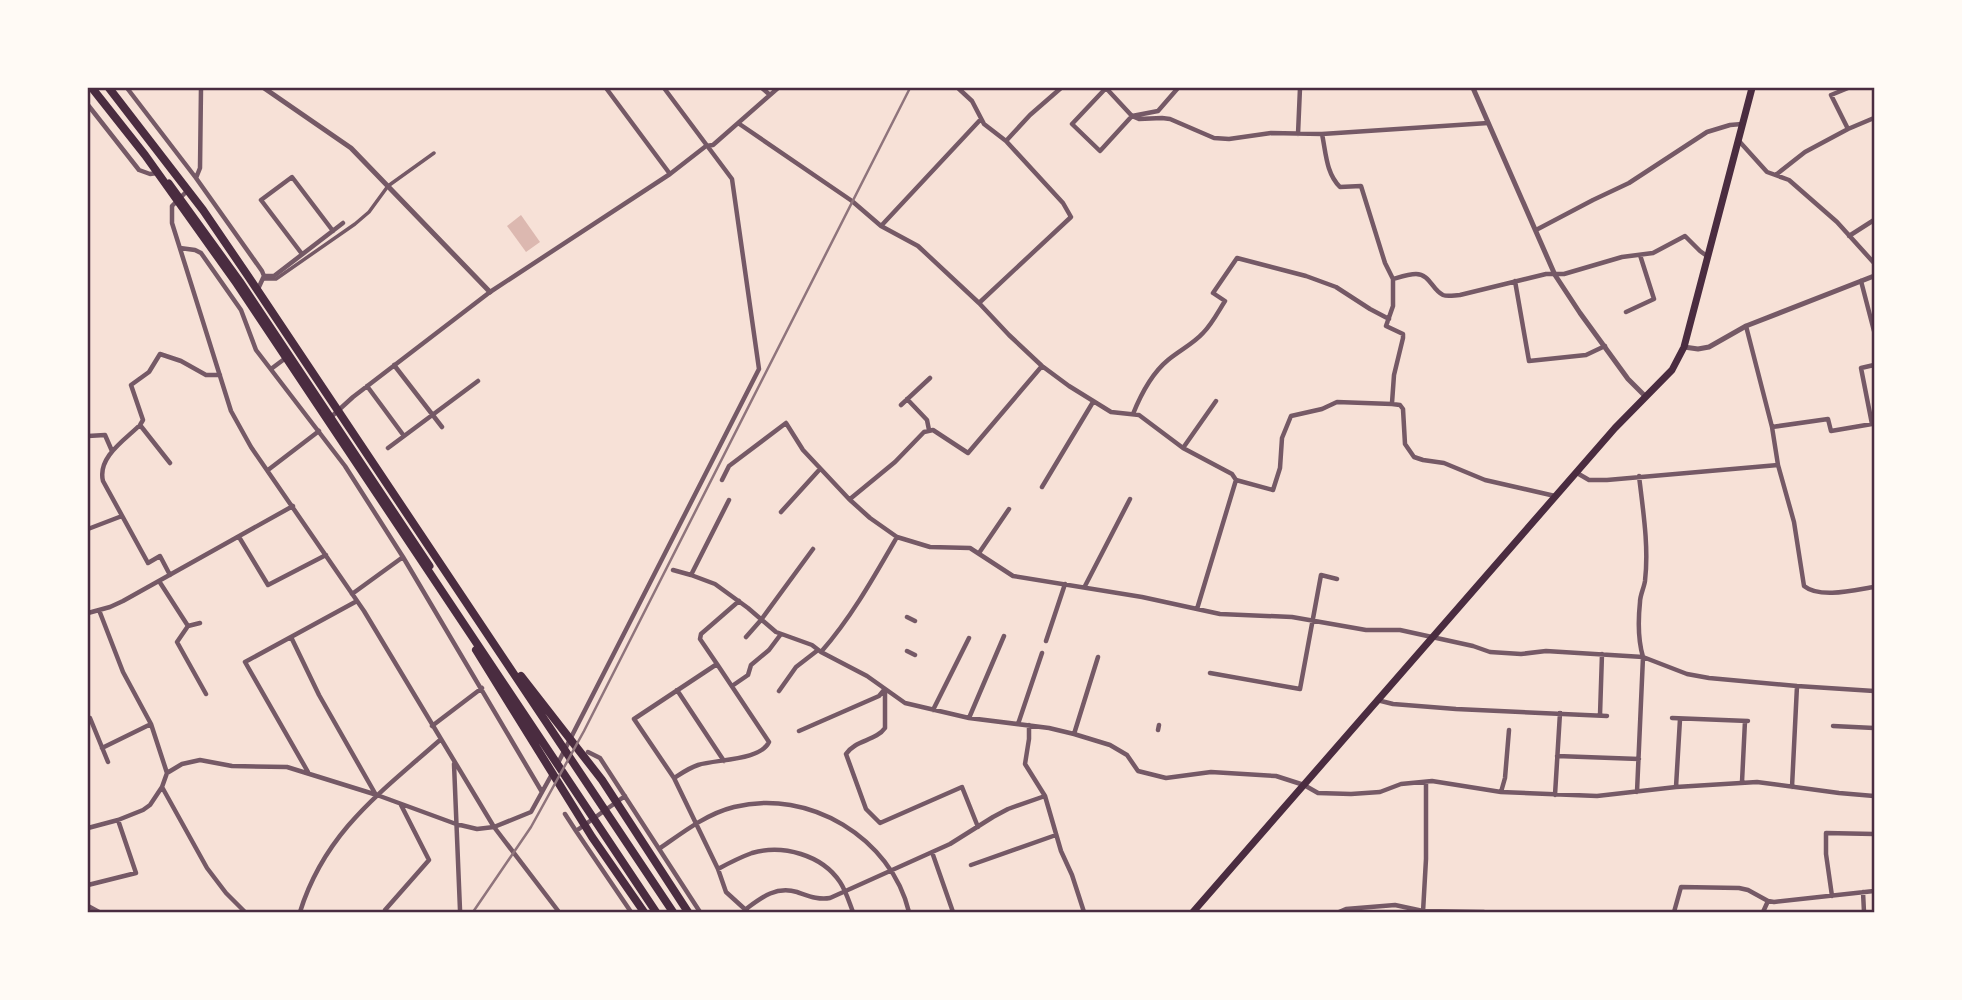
<svg xmlns="http://www.w3.org/2000/svg" width="1962" height="1000" viewBox="0 0 1962 1000" font-family="'DM Sans',sans-serif">
<style>
.water{fill:#dcb8b0}
.lines{fill:none;stroke-linecap:round;stroke-linejoin:round}
.pedestrian{stroke:#755966;stroke-width:3.5}
.minor{stroke:#755966;stroke-width:4.5}
.tertiary{stroke:#755966;stroke-width:5}
.primary{stroke:#4a2c40;stroke-width:7}
.motorway{stroke:#4a2c40;stroke-width:8}
.rail{stroke:#8f747c;stroke-width:2.5}
.neatline{fill:none;stroke:#4a2c40;stroke-width:2.5}
</style>
<rect width="100%" height="100%" fill="#f7e1d7"/>
<path class="water" d="M521 215 540 242 526 252 507 226Z"/>
<g class="lines">
<path class="pedestrian" d="M263 279H276L355 224 369 212 388 186 434 153"/>
<path class="minor" d="M127 88 196 178 262 271 264 276 258 289
M606 88 670 174
M762 88 770 95
M958 88 972 101 984 124 1006 141 1063 203 1071 217 979 303
M1106 88 1132 116 1139 119 1162 118 1170 119 1214 138 1229 139 1271 133 1322 134 1488 123
M1106 88 1072 124 1100 151 1132 116 1158 111 1178 88
M88 105 139 170 150 174 157 173
M738 123 852 201 881 226 918 246 979 303 1009 335 1042 366 1069 386 1111 412 1139 415 1183 448 1232 474 1236 480 1273 490 1280 468 1282 438 1291 416 1322 409 1337 402 1392 404 1400 405 1403 409 1405 444 1414 457 1423 460 1444 463 1485 480 1555 496
M1848 129 1874 118
M1298 134 1300 88
M1322 134C1326 153 1326 173 1340 187L1361 186 1385 263 1393 279V306L1386 326 1403 334V338L1394 375 1392 403
M1006 141 1030 115 1061 88
M1739 141 1767 172 1789 180 1837 222 1874 263
M1777 174 1805 152 1848 129 1831 95 1848 88
M196 178 200 168 201 88
M186 192 172 206V223L231 411 251 447 364 611 494 827 559 912
M881 226 981 119
M1536 230 1593 200 1629 183 1707 132 1730 125 1742 124
M1849 236 1874 220
M180 248 195 250 201 253 241 310 256 350 345 466 403 557 542 792
M302 254 261 200 292 177 333 231
M264 276H274L343 223
M1393 279C1400 277 1409 274 1416 274 1430 274 1432 290 1443 295 1448 297 1455 295 1460 295L1546 274H1564L1622 257 1653 253 1685 236 1700 251 1707 256
M1515 281 1529 361 1586 355 1605 346
M1861 281 1874 331
M1626 312 1654 299 1640 255
M1746 326 1772 427 1778 465 1794 522 1804 586C1820 599 1855 590 1874 587
M394 365 442 427
M271 369 287 357
M367 386 404 436
M907 399 927 420 929 430
M901 405 930 378
M1133 414C1141 394 1151 374 1168 360 1180 350 1193 344 1203 333 1212 324 1218 312 1225 301L1213 293 1237 258 1306 276 1336 287 1370 309 1389 319
M331 417 353 397 490 292 670 174 706 146 713 145 778 88
M140 425 170 463
M1772 427 1828 419 1831 431 1872 424 1861 368 1874 365
M88 436 105 435 112 451
M388 448 478 381
M1183 448 1216 401
M268 470 319 431
M1577 473 1589 480H1607L1778 465
M722 480 729 466 786 423 803 450 849 499 870 518 897 537 930 547 970 548 1013 576 1142 597 1220 614 1292 617 1366 630H1400L1473 646 1490 652 1521 654 1546 651 1643 657 1687 674 1709 678 1797 686 1874 691
M1042 487 1093 402
M850 499 895 462 924 432 933 430 968 453 1042 366
M729 500 691 575 715 584 748 608 776 632 812 645 821 652 867 676 905 703 969 718 1049 728 1074 734 1110 745 1127 755 1138 771 1166 778 1211 772 1276 776 1304 785 1318 793 1351 794 1380 792 1401 784 1432 781 1501 792 1597 796 1676 787 1757 782 1839 793 1874 796
M781 512 820 469
M88 529 122 516
M239 537 268 585 326 555
M979 553 1009 509
M673 570 691 575
M170 575 160 556 148 563 103 481C97 457 126 439 140 425L143 420 131 385 149 372 160 354 181 361 206 375H220
M159 581 188 626 200 623
M1085 586 1130 499
M352 594 403 557
M739 601 701 634 700 639 717 664 634 719 674 778 718 869 726 892 748 912
M1197 609 1236 480
M99 610 123 672 151 724 167 773
M88 613 110 607 123 601 293 506
M907 617 915 621
M188 626 177 642 206 694
M291 637 319 695 376 795
M746 637 761 620 813 549
M1046 641 1065 584
M907 651 915 655
M821 652C851 618 874 577 897 537
M1210 673 1300 689 1321 575 1337 579
M732 686 748 675 751 665 769 650 781 634
M677 690 724 761
M885 690V728C876 741 855 740 846 754L866 809 880 823 962 787 978 827
M779 691 796 667 818 650
M1377 700 1393 704 1456 709 1607 716
M933 710 969 638
M1600 715 1602 654
M90 718 108 762
M969 718 1004 636
M1672 718 1748 721
M1018 724 1042 653
M1029 725V739L1025 764 1045 796 1061 851 1072 875 1084 912
M432 726 482 688
M1833 726 1874 728
M1158 730 1159 725
M799 731 879 696 884 690
M1074 734 1098 657
M102 748 151 724
M588 752 600 758 700 912
M1557 756 1639 759
M558 763 759 369 732 179 664 88
M454 764 460 910
M308 772 245 662 357 601
M674 778C682 773 689 768 698 765 716 759 760 761 769 742L717 664
M1742 782 1745 721
M162 787 207 868 226 893 245 912
M1676 787 1680 719
M1792 787 1797 686
M1501 792 1505 778 1509 730
M1637 792 1643 657C1638 640 1638 621 1640 602 1640 595 1644 588 1645 581 1649 547 1643 510 1639 476
M1555 795 1560 713
M625 796 576 831 631 912
M565 814 576 831
M88 828 118 820 143 810 150 805 162 787 167 773 182 764 200 760 232 766 287 767 377 795 456 824 477 829 494 827 531 812 552 774
M659 849C682 833 706 814 734 807 809 788 891 838 909 912
M932 852 953 912
M971 865 1056 835
M718 869C729 863 741 857 752 853 783 844 822 855 840 882 846 891 849 902 853 912
M88 885 136 873 118 820
M1863 892 1864 912
M1832 896 1826 854V833L1874 834
M88 906 99 912
M746 909C762 897 776 886 797 892 809 896 818 900 830 898L950 844 993 817 1008 809 1045 796
M300 912C325 832 380 793 440 740
M389 912 385 910 429 860 401 805
M1339 912 1346 909 1395 905 1423 911 1484 912
M1423 912 1426 859V782
M1674 912 1681 887 1739 888 1748 890 1768 901
M1763 912 1768 901 1774 902 1874 891"/>
<path class="tertiary" d="M264 88 351 148 490 292
M1473 88 1555 275 1580 313 1628 379 1645 396
M1684 347 1698 349 1709 347 1746 326 1874 276"/>
<path class="primary" d="M169 183 240 281 430 566
M1193 912 1615 428 1672 370 1684 347 1752 88"/>
<path class="motorway" d="M92 88 145 155 237 284 656 912
M109 88 203 210 248 276 673 912
M476 650 592 837 644 912
M521 676 602 780 688 912"/>
<path class="rail" d="M473 912 531 827 584 731 910 88"/>
</g>
<rect width="1962" height="1000" fill="none" stroke="#fffaf5" stroke-width="178"/>
<rect x="89" y="89" width="1784" height="822" class="neatline"/>
</svg>
